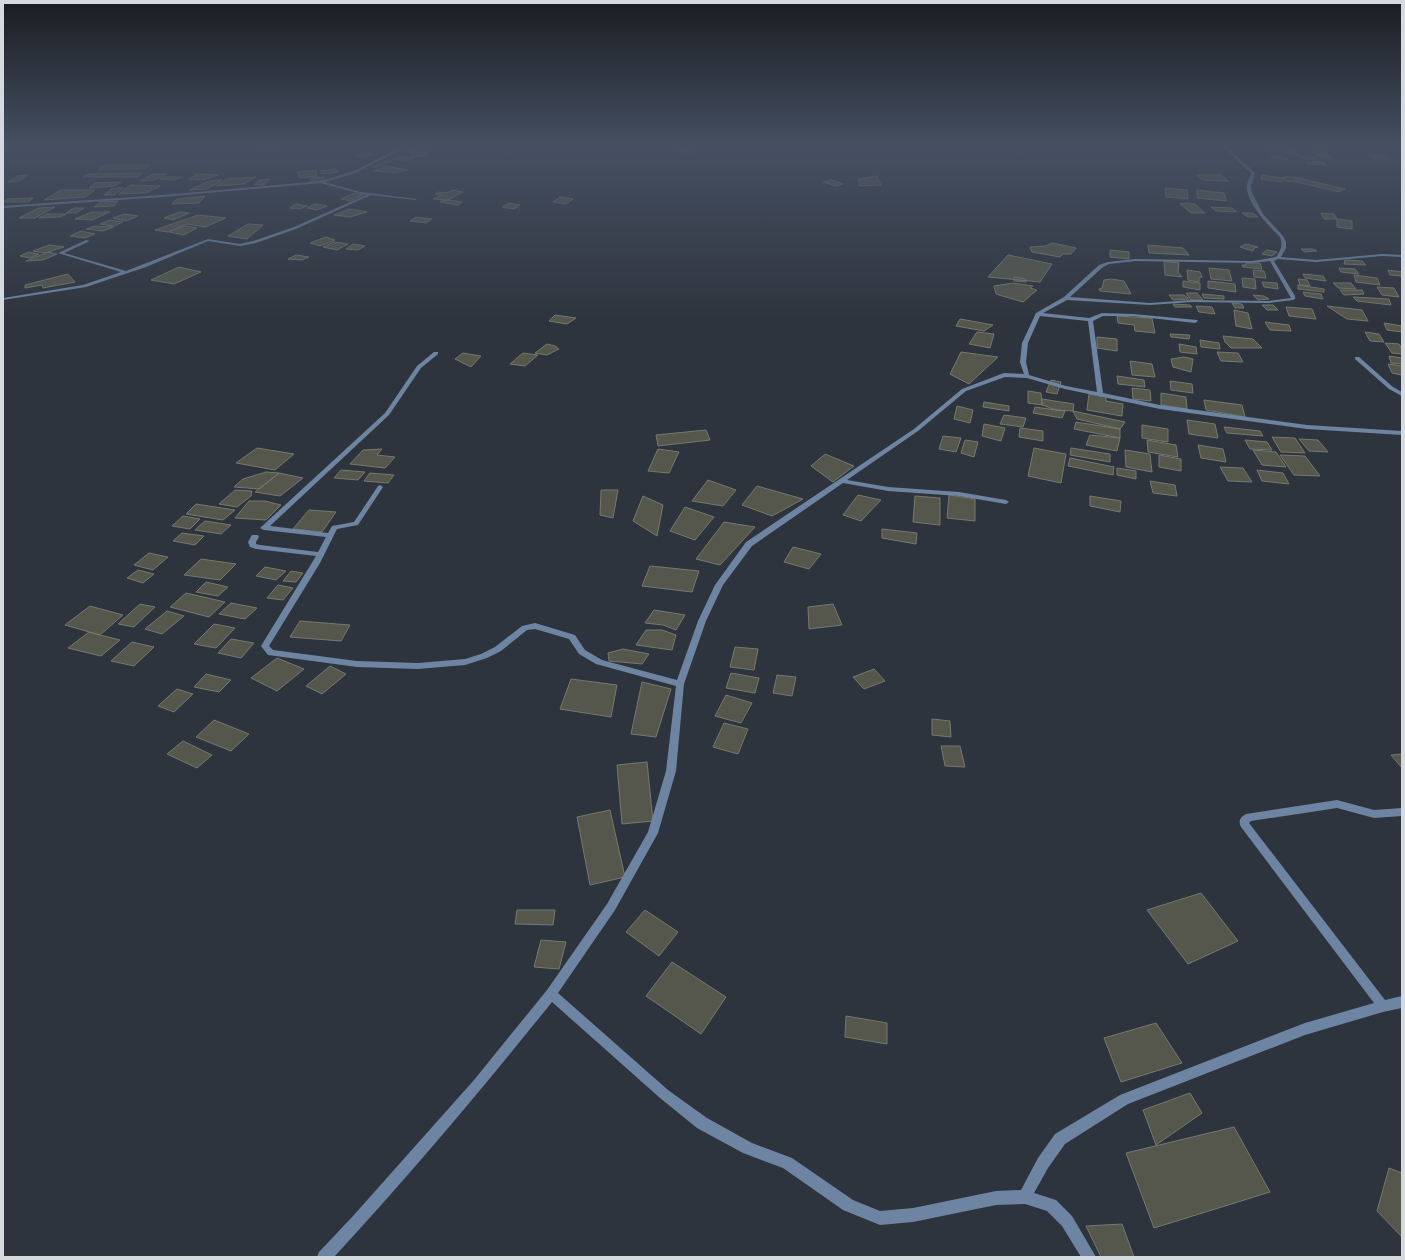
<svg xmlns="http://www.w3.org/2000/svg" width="1405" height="1260" viewBox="0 0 1405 1260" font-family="'PT Sans Narrow',sans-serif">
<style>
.building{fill:#55574c;stroke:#76796d}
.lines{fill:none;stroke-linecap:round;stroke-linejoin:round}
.minor{fill:#6d84a3;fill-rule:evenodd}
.tertiary{fill:#6d84a3;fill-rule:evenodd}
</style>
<rect width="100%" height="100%" fill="#2e343d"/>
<path class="building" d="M1264 146H1276L1283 150H1270Z
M1276 146 1287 147 1293 150H1283Z
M269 147 278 148 271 151 261 149Z
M410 147 419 148 413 152 404 151Z
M421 148 431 149 424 156 410 157Z
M685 148 691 151 683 153 676 149Z
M1295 151 1300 156H1291L1283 152Z
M1311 151H1324L1330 156 1317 155Z
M368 153 374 154 365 157 357 156Z
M1369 154 1385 155 1390 159H1376L1370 157Z
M1271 155 1287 157 1288 160 1272 158Z
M1317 155 1330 156 1333 159 1322 158Z
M398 156 413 158 407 161 392 159Z
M1300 156 1316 157 1318 160 1304 159Z
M385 161H392L379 167H372Z
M1305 162H1322L1327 165 1309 164Z
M106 165H150L144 169H99Z
M387 166 407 170 395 173 374 171Z
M337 169 338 172 322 174 320 171Z
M316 170 317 176 300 178 297 172Z
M142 173 137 177H83L89 174Z
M152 174H166L154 180 141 181Z
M198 174 218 175 203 180 188 179Z
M28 175 19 181 8 182 17 176Z
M1197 175H1222L1228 181 1202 180Z
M1262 175 1281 178H1283L1282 182 1261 179Z
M877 176 881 185 860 186 858 179Z
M164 177H181L175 180 160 179Z
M256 177 244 184 216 186 227 179Z
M324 177V181L310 182 311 178Z
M1283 177H1294L1297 182 1285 181Z
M1294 177 1345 189 1339 192 1297 182Z
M270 179 264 185H254L260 180Z
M222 180 207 189 190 190 209 181Z
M832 180 843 184 835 186 823 182Z
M121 182 114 186 89 188 95 183Z
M130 185 160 186 146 193 119 194Z
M113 188H123L114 195H104Z
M1165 188 1187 190 1188 199 1166 197Z
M61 190H95L85 197 44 200Z
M452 190 463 192 448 200 433 199 442 195 435 194 439 192 447 193Z
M1197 190 1224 193 1226 201 1197 198Z
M354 193 363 195 350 201 341 199Z
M205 196 199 203 172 204 177 199Z
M560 197 573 199 566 204 553 202Z
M33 198 29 202H3L7 199Z
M443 200H450L462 202 458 205 440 202Z
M118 201 114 206 94 207 100 202Z
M509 203 520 205 514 209 502 207Z
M1187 203 1195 204 1205 213H1191L1180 204Z
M296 204 307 206 300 209 290 208Z
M315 204 327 206 317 210 307 208Z
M55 207 35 218H19L39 208Z
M1211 207 1232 208 1237 212 1216 211Z
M74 208H84L76 213H66Z
M350 209 367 212 350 217 334 215Z
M91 212H110L92 220 75 219Z
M179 212 189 213 173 220 164 218Z
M1242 213H1253L1258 217H1248Z
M1321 213 1334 214 1337 219H1324Z
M47 214H66L60 217 39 218Z
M124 214 138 216 126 221 113 218Z
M198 215 226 218 205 227 187 224 168 232 155 230Z
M416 217 432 219 426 223 410 221Z
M1337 219 1352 221V229L1337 227Z
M110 220 123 222 114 226 100 224Z
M248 224 263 225 247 239 228 236Z
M95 226 114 227 103 231 86 229Z
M185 226 197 228 184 235 169 232Z
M81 231 95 234 85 238 70 236Z
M326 237 335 240 320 246 310 243Z
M334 242 348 244 337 250 323 247Z
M1053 243 1076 248 1071 254H1063L1060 257 1032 252 1030 247 1045 246Z
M353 244 365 246 358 250 346 249Z
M1246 244 1258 247 1254 248 1253 251 1240 247Z
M49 245 64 247 45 253 33 251Z
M1148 245 1183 248 1189 255 1149 253Z
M1301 249H1313L1317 251 1305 252Z
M1110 250 1129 252V259L1110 257Z
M1267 250 1277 252 1272 256 1262 254Z
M29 252 39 254 30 258 20 256Z
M48 252 57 254 43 260 26 261Z
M296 255 309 257 302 260 288 259Z
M1008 255 1052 264 1040 282 988 277Z
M1345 260 1362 261 1366 265 1344 264Z
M1164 261 1179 263 1178 272 1182 277 1165 275Z
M1246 263H1260L1262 269 1243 267 1242 265H1246Z
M179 267 201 272 174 284 151 280Z
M1209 268 1229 270 1232 281 1211 279Z
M1339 268 1355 269 1359 274 1341 272Z
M1187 270 1200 272 1202 277 1199 278V282L1188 280Z
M1253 270 1264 271 1266 278 1254 277Z
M1388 270 1402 272V276L1390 275Z
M68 274 75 282 43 288 42 285 25 288V285Z
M1303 274 1323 276 1326 281 1305 278Z
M1354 275 1377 278 1380 285 1356 282Z
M1014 277 1026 279V282L1014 281Z
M1242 278 1255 279 1256 289 1243 287Z
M1111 279 1124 281 1131 294 1100 291 1099 289 1102 288 1104 280Z
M1298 279 1307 280 1310 286 1300 285Z
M1183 281 1200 283V290L1183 287Z
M1208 281 1235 284 1236 292 1208 288Z
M1262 282 1277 283 1278 289 1264 287Z
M1013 283 1033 286 1030 288 1037 290 1023 302 996 294 994 286Z
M1333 283H1351L1356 289 1338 288Z
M1298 285 1324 289V292L1298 289Z
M1377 287 1394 288 1399 297 1382 295Z
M1340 290H1362L1364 294 1344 295Z
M1303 292 1321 294 1323 299 1305 296Z
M1186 293H1197L1203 300H1191Z
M1202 294 1224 296V299L1204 298Z
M1169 295H1184L1189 299 1173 300Z
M1253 295 1264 296 1269 299 1258 300Z
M1353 297 1389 299 1391 305 1357 301Z
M1232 303 1242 304 1244 308H1235Z
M1173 304 1190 305 1192 307H1175Z
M1262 305H1273L1278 310H1267Z
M1196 306 1212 307 1215 314 1199 312Z
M1327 306 1362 310 1368 321 1347 319Z
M1286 307 1312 309 1316 319 1289 316Z
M1234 310 1248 313 1252 329 1236 326Z
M555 315 576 318 567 324 549 321Z
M1117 316 1152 318 1155 333 1135 331 1134 325 1118 323Z
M960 319 993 325 984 331 956 326Z
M1265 322 1289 325 1291 331 1270 330Z
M1384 323 1402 326V332L1387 330Z
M977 332 994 334 990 348 969 344Z
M1365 332 1379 334 1384 342 1370 341Z
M1170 334 1190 335 1189 339 1171 337Z
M1223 336 1253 339 1262 348H1231L1225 342Z
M1097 337 1117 339V351L1097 348Z
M1200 340 1219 343 1220 349 1201 347Z
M1385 343 1399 344 1402 349V354L1392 353Z
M547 344 555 346 559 349 547 355 535 353Z
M1179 344 1196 347 1197 354 1180 352Z
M961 352 998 357 969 384 950 374Z
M1217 352 1238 353 1243 362 1221 361Z
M463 353 481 356 471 367 455 359Z
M523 353 538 355 525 366 510 364Z
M1389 356 1402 358V364L1391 363Z
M1184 357 1193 359 1191 372 1173 367 1171 359Z
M1130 361 1152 364 1155 377 1132 375Z
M1388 364 1402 366V375L1392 373Z
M1117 376 1144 380 1145 387 1118 384Z
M1051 380 1061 382 1057 394 1046 392Z
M1170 381 1192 384 1193 393 1171 390Z
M1132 388 1150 390 1151 401 1133 399Z
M1028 391 1041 393 1042 405 1028 403Z
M1161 393 1186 397 1187 409 1161 405Z
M1089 394 1106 397V401L1123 404 1122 416 1087 410Z
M1042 399 1074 404 1073 411 1056 410 1042 405Z
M1204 400 1242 405 1245 417 1206 410Z
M984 402 1009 406V411L983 407Z
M957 406 973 410 970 423 954 419Z
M1035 407 1056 410 1065 411 1062 418 1033 413Z
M1073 411 1125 422 1120 429 1077 419Z
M1004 415 1026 418 1023 427 1000 424Z
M1187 420 1215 424 1218 438 1189 434Z
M1076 422 1120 429V438L1074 429Z
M984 424 1005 428 1001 441 982 436Z
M1142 425 1168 429V442L1142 438Z
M1224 427 1260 431 1263 436 1227 433Z
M1020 428 1043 431V441L1019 437Z
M706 430 710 440 658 446 656 435Z
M1090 435 1120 438 1117 451 1086 445Z
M943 436 961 438 956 452 939 449Z
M1272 437 1295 438 1305 453 1281 452Z
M1299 439 1318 440 1328 452 1309 451Z
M965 440 978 442 974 457 961 453Z
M1147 440 1176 445 1178 457 1148 452Z
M1245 440 1267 442 1272 450 1250 449Z
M1198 445 1223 449 1226 462 1201 458Z
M257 448 294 454 275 470 236 463Z
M1034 448 1066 454 1061 483 1028 476Z
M1071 448 1110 454V462L1070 455Z
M382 449 377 455 395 457 385 468 350 464 363 450Z
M658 449 679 452 669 473 648 471Z
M1125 450 1150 454 1152 472 1126 467Z
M1253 450 1276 452 1286 467 1262 465Z
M825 454 854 466 833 482 811 466Z
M1159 455 1181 459V471L1159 467Z
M1280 455 1305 456 1320 476 1294 475Z
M1070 458 1114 467 1113 475 1068 466Z
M1220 467 1243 468 1252 482 1228 481Z
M1117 468 1136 471V479L1117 475Z
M341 470 365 472 358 480 334 478Z
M1257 470 1283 473 1289 484 1262 481Z
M266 472 279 473 259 489 234 487 243 479Z
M279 473 303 478 280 496 255 492Z
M370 473 394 475 388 483 364 481Z
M708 480 736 490 723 506 692 501Z
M1150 481 1175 485 1177 496 1153 493Z
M757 486 803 499 772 516 742 505Z
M235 490 252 491 251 496 237 507 219 504Z
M601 490H618L613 518 600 515Z
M858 495 881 500 861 521 843 515Z
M949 495 975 499V521L947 518Z
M643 496 663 505 657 536 633 521Z
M915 496 940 498V525L913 522Z
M1090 496 1121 501 1120 512 1090 506Z
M249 501H265L281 505 266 520 235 518Z
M196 504 235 510 223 520 186 514Z
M685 507 714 517 695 540 670 531Z
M309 510 336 512 322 532 293 529Z
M183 516 200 519 190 529 172 526Z
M205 521 231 525 221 534 195 530Z
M724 522 755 527 720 565 696 559Z
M882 529 917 533 916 544 882 538Z
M182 533 204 536 195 545 173 541Z
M793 547 821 554 809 569 784 562Z
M149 553 168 557 153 570 134 565Z
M201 559 236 564 220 580 184 575Z
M650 566 699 571 692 592 642 586Z
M265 567 286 571 276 580 256 576Z
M138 570 154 574 143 583 127 578Z
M291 571 303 573 296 582 283 581Z
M206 582 228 587 218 596 196 592Z
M278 585 293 588 283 600 267 598Z
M186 593 225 602 209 617 170 607Z
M231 603 257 608 245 619 219 614Z
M140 604 155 607 134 627 118 624Z
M833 604 842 625 809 629 808 607Z
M90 606 123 615 100 635 65 625Z
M654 610 685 615 676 630 663 625 645 623Z
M167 611 184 616 162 634 145 629Z
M300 621 350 625 341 641 290 637Z
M214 624 235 628 216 648 194 644Z
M646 630H662L676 635 672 650 636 645Z
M89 632 100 635 120 640 101 656 68 648Z
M231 639 254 643 241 658 218 653Z
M132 642 154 647 134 666 111 661Z
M735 647 758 649 754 670 730 667Z
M623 649 649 654 642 664 609 661 608 653Z
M277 658 304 669 277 691 251 678Z
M330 666 346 674 322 694 306 686Z
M874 669 885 681 864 689 853 677Z
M731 673 759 678 755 693 726 688Z
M206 674 231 680 219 692 194 687Z
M777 675 796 677 792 696 773 693Z
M571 679 617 685 611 717 560 709Z
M642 682 671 689 656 737 631 734Z
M177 689 193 694 174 712 158 706Z
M726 695 752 703 741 723 715 716Z
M932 719 950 721 951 737 932 735Z
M214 720 249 734 231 751 196 737Z
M724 723 748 729 738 754 713 747Z
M183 741 212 755 197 768 167 754Z
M941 746H960L965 767 945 766Z
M1402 754V768L1391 755Z
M647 762 653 821 622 824 617 765Z
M610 810 625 877 590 885 577 817Z
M1201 893 1238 941 1188 964 1147 910Z
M517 910H555L553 925 515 924Z
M645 910 678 932 659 956 626 932Z
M541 940 566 942 559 969 534 967Z
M672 962 726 997 701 1034 646 996Z
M846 1016 887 1023V1044L845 1037Z
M1156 1023 1182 1063 1121 1082 1104 1038Z
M1190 1093 1202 1113 1156 1145 1143 1110Z
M1234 1127 1270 1192 1154 1228 1126 1153Z
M1389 1168 1402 1173V1237L1377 1211Z
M1122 1224 1134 1257H1101L1086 1226Z"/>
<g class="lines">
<path class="minor" d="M1222 146H1226L1255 173 1251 186 1252 193 1263 214 1283 236 1286 242V248L1281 257 1316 260 1382 254 1402 255V257L1382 256 1316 262 1278 259 1274 261 1295 296V299L1293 300 1268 303 1191 302 1150 305 1067 300 1043 313 1089 318 1102 313 1133 314 1197 320 1198 321 1195 323 1133 316H1103L1093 321 1103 393 1160 405 1307 425 1402 431V435L1307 429 1160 409 1065 389 1027 378 1005 377 966 391 918 431 847 480 888 487 959 492 1006 500 1009 502 1006 504 959 496 888 491 843 483 752 546 723 585 706 621 684 684 676 771 658 833 615 910 558 993 668 1090 707 1118 752 1143 792 1158 853 1200 880 1211 913 1208 996 1191 1021 1190 1038 1158 1055 1134 1120 1095 1305 1023 1374 1003 1241 827C1238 821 1240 817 1246 814L1337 800 1374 810 1402 808V816L1374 818 1337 808 1251 821 1249 823 1385 1000 1402 996V1008L1383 1012 1305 1035 1128 1104 1065 1144 1048 1168 1034 1193 1056 1200 1072 1216 1096 1257H1081L1062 1226 1047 1211 1025 1204 996 1205 913 1222 880 1225 843 1210 783 1168 743 1153 697 1128 660 1098 552 1002C482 1089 410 1175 334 1257H317L319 1252 353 1216 474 1080 547 990 607 904 648 832 666 771 676 686 596 664 579 654 569 639 535 629 527 630 501 651 487 658 465 665 418 669 357 667 268 655 261 646 316 556 256 549 250 547 248 542 252 535H258L259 537 256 542V544L260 545 318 552 326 537 264 530 260 528 385 413 417 366 434 352H438V354L421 368 389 415 270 526 328 533 332 526 354 522 378 486 380 485 383 487 358 525 337 529 320 563 269 646 273 650 357 661 418 663 465 659 481 654 495 647 522 626 535 623 575 635 585 650 602 660 677 680 698 621 715 585 746 542 914 429 962 389 1004 373 1024 374 1020 362 1022 343 1036 313 1064 297 1099 265 1108 262 1135 259 1252 261 1276 257C1281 250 1283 246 1280 237 1269 226 1245 202 1247 185 1248 181 1250 177 1251 173ZM1135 261 1252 263 1270 261 1291 298 1268 301 1191 300 1150 303 1070 297 1103 267 1109 264ZM1040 316 1088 321 1097 392 1066 386 1029 375 1026 362 1028 343Z
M321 181 360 192 417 199 415 200 371 195 296 229 256 243 240 246 208 241 146 267 86 287 3 300V298L83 285 121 272 58 253 86 240 90 241 64 253 126 271 208 239 240 244 253 241 294 227 366 195 320 183Z
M1355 357H1359L1393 387 1402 392V396L1389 389 1355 359Z"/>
<path class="tertiary" d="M403 146H408L356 173 321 183 162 197 3 208V206L162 195 321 181 354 171Z"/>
</g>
<linearGradient id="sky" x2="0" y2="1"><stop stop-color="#191d22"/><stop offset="0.45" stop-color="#465062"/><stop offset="1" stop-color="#465062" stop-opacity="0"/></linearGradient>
<rect width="1405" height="323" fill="url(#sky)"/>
<rect width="1405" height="1260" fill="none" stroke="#d5dadf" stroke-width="8"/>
</svg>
